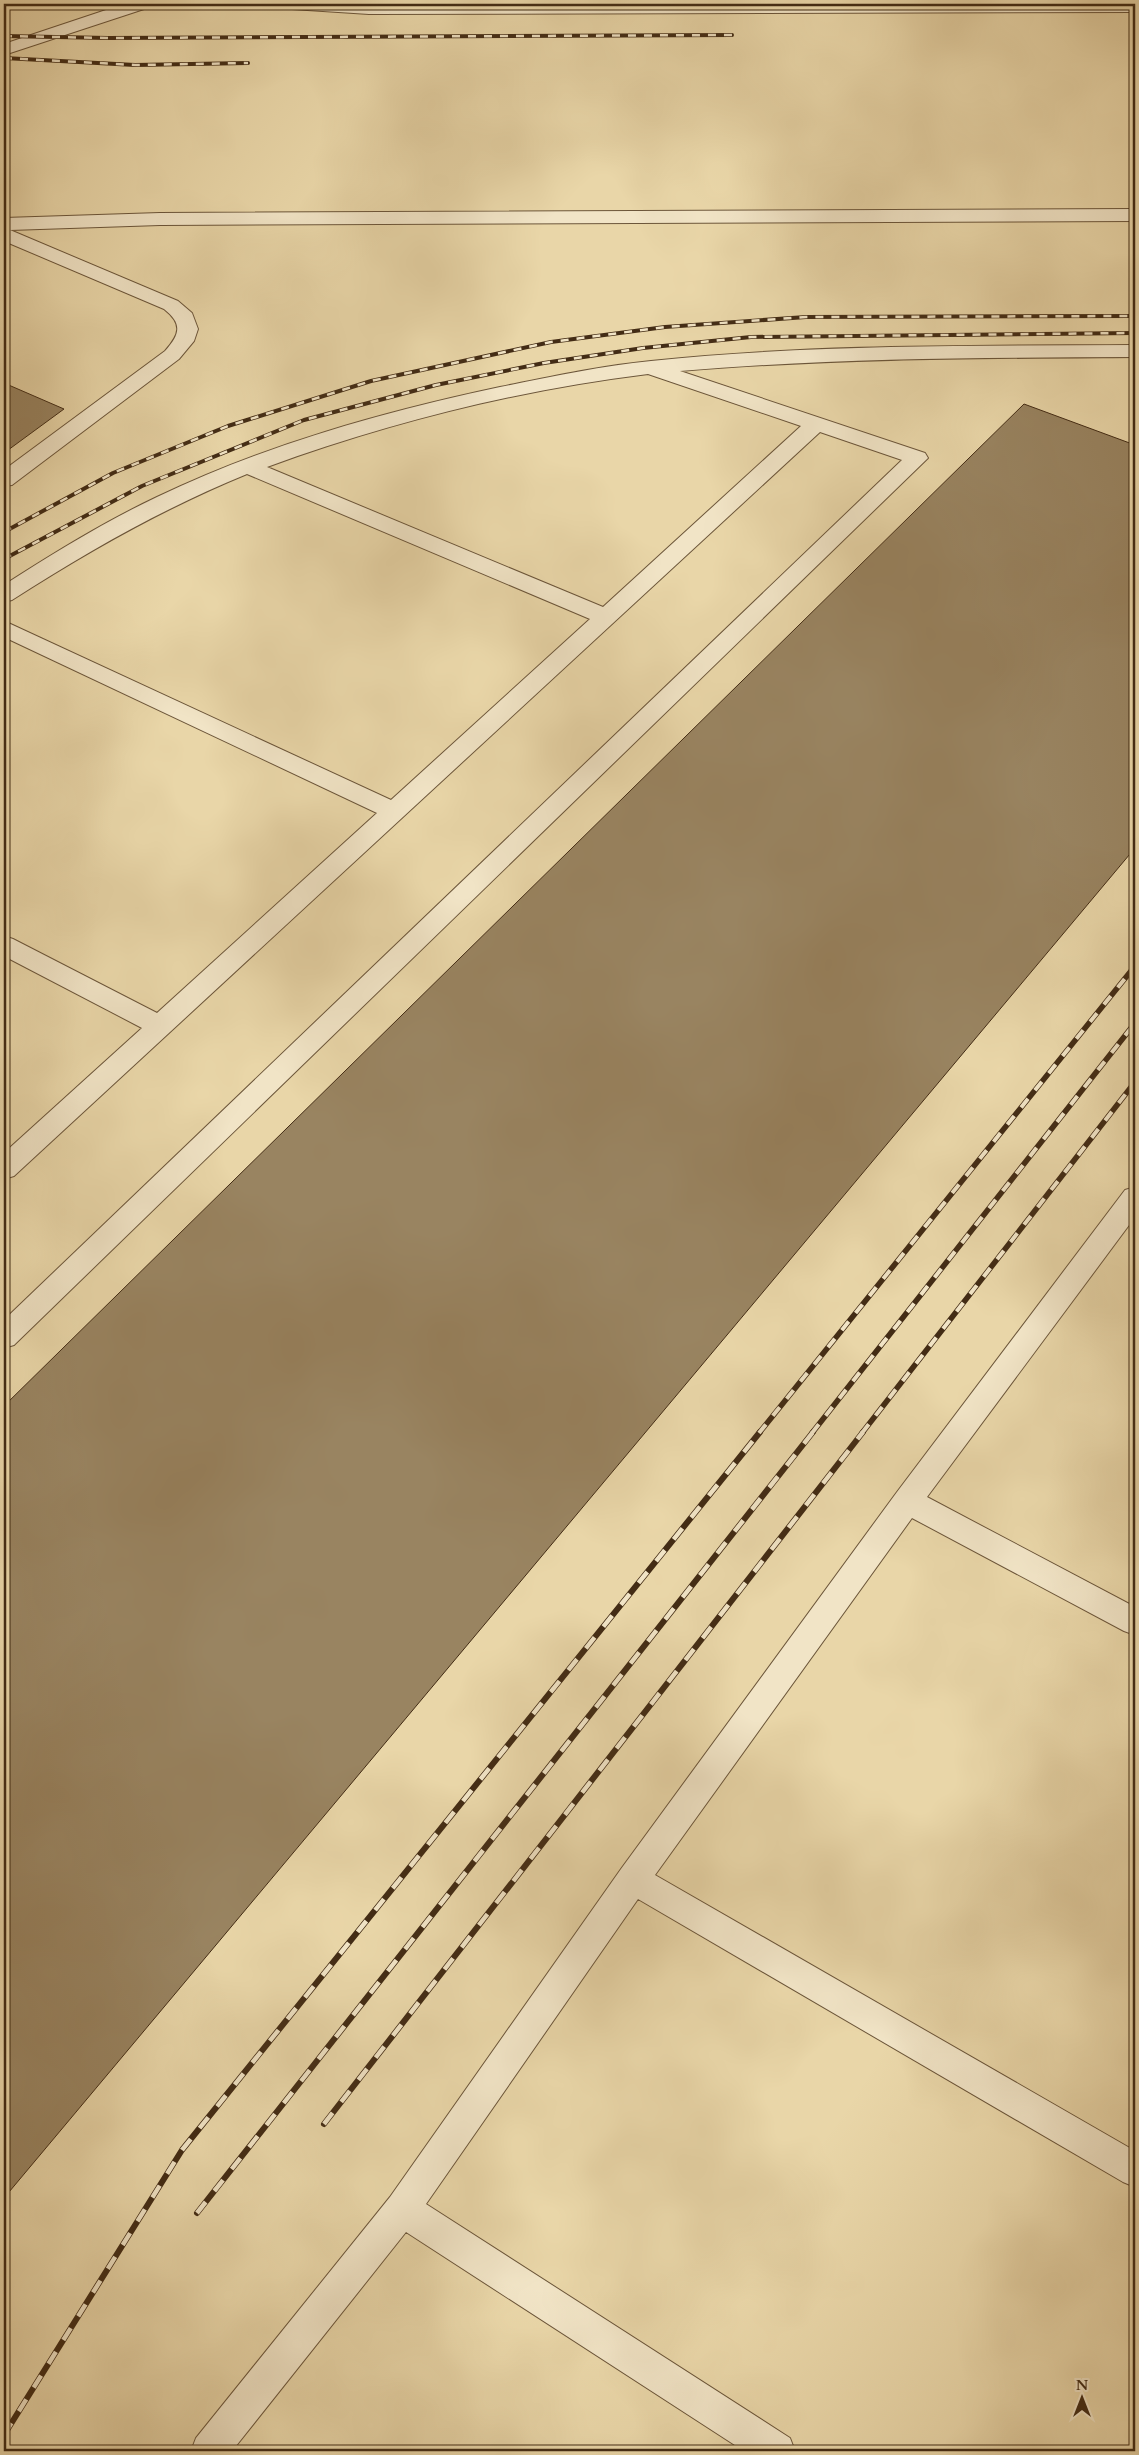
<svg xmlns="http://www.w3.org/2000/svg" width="1139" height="2455" viewBox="0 0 1139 2455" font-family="Cardo,serif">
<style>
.building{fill:#998461;stroke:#432c15}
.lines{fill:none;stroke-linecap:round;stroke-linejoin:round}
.minor-casing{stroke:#6c563a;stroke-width:2}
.minor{fill:#f1e4c6;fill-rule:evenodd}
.rail-far2-casing{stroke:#432c15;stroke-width:4}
.rail-far1-casing{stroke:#432c15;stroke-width:5.5}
.rail-casing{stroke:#432c15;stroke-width:6}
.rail-far2{stroke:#f1e4c6;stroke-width:2.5;stroke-dasharray:8;stroke-linecap:butt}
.rail-far1{stroke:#f1e4c6;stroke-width:4;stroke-dasharray:11;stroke-linecap:butt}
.rail{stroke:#f1e4c6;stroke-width:4.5;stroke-dasharray:14;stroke-linecap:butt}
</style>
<rect width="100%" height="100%" fill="#e9d6a8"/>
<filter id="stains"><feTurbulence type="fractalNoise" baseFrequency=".004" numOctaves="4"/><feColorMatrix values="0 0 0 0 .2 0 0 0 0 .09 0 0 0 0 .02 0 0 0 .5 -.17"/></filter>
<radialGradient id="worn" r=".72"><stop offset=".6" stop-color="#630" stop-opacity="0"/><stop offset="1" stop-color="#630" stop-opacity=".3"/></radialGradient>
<path class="building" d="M4 383 64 409 4 453Z
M1024 404 1135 445V848L4 2198V1406Z"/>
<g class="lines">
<g class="minor-casing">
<path id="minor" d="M124 4H150L147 8 4 55V44Z
M283 4H1135V12L369 14 292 9 286 8Z
M1135 209V221L160 225 10 230 178 301 192 313 198 329 194 341 179 359 12 485 4 486V470L165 351C180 334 183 324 164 309L4 241V218L160 213Z
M1135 345V357C983 358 831 358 680 371L925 453 928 458 14 1345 4 1348V1320L902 460 820 432 14 1176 4 1179V1153L142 1028 4 956V936L13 939 157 1013 377 813 4 637V621L391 800 590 619 247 474C164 508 88 551 12 600L4 602V585C54 553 104 522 157 497 265 445 383 412 500 387 550 377 600 366 651 361 812 344 974 346 1135 345ZM648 374 801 426 603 607 267 467C390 422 518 390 648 374Z
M1135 1187V1217L927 1497 1135 1607V1635L1124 1631 912 1518 655 1875 1135 2151V2187L1123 2182 638 1899 426 2204 790 2438 795 2451H744L406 2232 232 2451H191L196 2438 390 2197 621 1869 897 1492 1125 1190Z"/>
</g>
<use href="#minor" class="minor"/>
<g class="rail-far2-casing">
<path id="rail-far2" d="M4 36 108 38 732 35
M4 58 135 65 248 63
M4 532 113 473 228 426 371 381 551 342 665 327 806 317 1135 316
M4 559 142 486 304 420 436 385 544 363 643 348 751 337 1135 333"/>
</g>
<g class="rail-far1-casing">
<path id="rail-far1" d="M759 1433 1135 966
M812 1433 1135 1023
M862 1433 1135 1082"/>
</g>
<g class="rail-casing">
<path id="rail" d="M324 2124 863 1432
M197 2213 813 1432
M4 2435 182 2150 760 1432"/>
</g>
<use href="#rail-far2" class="rail-far2"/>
<use href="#rail-far1" class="rail-far1"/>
<use href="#rail" class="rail"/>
</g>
<rect width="1139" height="2455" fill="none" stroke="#e9d6a8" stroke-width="20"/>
<rect x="5" y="5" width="1129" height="2445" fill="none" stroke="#432c15" stroke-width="2.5"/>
<rect x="10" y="10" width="1119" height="2435" fill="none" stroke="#432c15"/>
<g transform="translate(1082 2398)" stroke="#f1e4c6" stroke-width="4" paint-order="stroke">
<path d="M0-4L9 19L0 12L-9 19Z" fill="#432c15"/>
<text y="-8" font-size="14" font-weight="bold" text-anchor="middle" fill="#432c15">N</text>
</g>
<rect width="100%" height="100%" filter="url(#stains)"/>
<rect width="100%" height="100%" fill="url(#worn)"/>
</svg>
